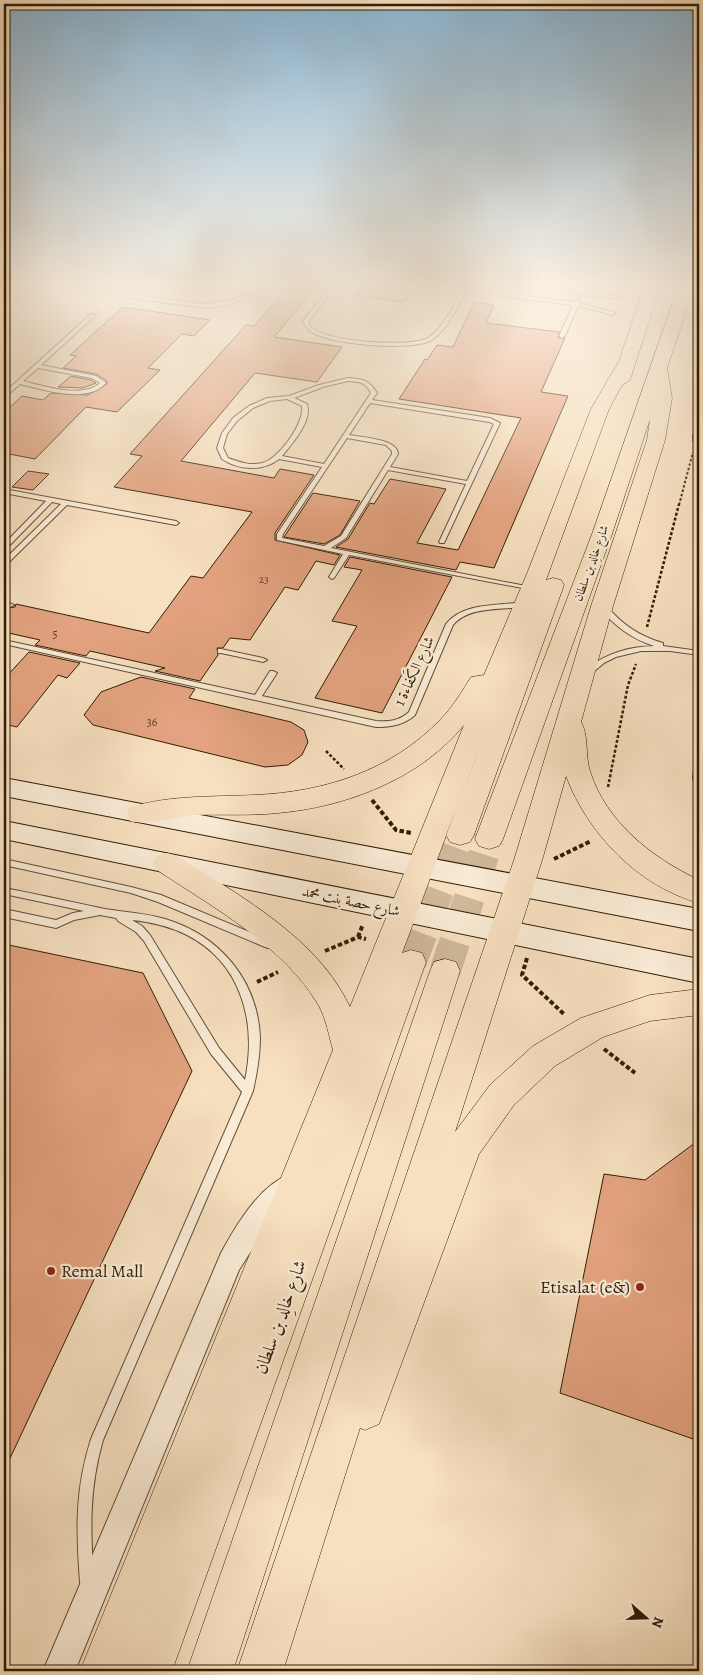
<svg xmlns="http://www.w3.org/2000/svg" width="703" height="1675" viewBox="0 0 703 1675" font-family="Alegreya,Amiri,serif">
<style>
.building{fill:#e4a380;stroke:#311d04}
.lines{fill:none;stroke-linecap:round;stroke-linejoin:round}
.primary-tunnel{stroke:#cfb99a;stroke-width:31;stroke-dasharray:31 15;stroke-linecap:butt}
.lane-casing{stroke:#624e33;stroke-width:2}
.street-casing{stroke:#624e33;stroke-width:2}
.secondary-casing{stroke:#311d04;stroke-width:2}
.primary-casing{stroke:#311d04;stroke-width:1}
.path-far2{stroke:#311d04;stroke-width:2;stroke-dasharray:2.5 2;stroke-linecap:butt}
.path-far1{stroke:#311d04;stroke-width:2.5;stroke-dasharray:3 2;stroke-linecap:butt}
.path{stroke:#311d04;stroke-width:4;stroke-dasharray:4.5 2.5;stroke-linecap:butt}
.lane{fill:#faebd6;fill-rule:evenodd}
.street{fill:#faebd6;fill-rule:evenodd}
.secondary{fill:#faebd6;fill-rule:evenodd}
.primary{fill:#f7e0c0;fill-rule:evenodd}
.poi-dot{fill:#8f2418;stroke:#faebd6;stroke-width:2}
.labels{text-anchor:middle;stroke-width:4.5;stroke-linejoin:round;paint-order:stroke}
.far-number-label{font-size:11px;fill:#5e3e23}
.far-street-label{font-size:12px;fill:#311d04;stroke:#faebd6}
.number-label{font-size:12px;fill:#5e3e23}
.street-label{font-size:15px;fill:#311d04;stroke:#faebd6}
.near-poi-label{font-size:18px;fill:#311d04;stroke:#faebd6;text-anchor:start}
.near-street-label{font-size:18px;fill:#311d04;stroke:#faebd6}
</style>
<rect width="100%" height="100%" fill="#f7e0c0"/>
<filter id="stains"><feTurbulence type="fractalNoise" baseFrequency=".004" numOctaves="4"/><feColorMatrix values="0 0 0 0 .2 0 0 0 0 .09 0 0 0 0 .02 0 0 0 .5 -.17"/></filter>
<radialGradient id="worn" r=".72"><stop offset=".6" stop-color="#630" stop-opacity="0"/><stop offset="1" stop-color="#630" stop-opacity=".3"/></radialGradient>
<path class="building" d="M291 285H318L274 337 342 347 317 382 255 373 181 461 274 478 280 469 314 475 275 533V540L340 555 334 565 316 561 298 590 285 587 250 640 230 638 223 648H217L218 655 200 681 155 671 165 668 90 651 86 656 35 645 40 640 4 632V612L7 608 15 607 16 604 149 633 191 576 203 578 252 512 114 487 142 456 130 454 246 325 254 326Z
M356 285H417L404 302 356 295Z
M474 302 494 305 486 323 559 332 558 338H565L541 392 568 396 494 568 460 562 456 570 336 547 348 539 370 503 374 504 390 479 446 489 417 543 458 550 521 418 399 399 425 359 427 360 437 345 453 347Z
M123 307 210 320 194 336 182 334 148 368 160 370 117 412 86 407 35 459 4 453V413L22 396 43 400 51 393 88 395 107 384V381L96 374 63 368 76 356 70 355Z
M71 376 91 380 96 383 83 388 58 387Z
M28 471 49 474 33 490 12 487Z
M313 493 360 501 340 535 324 544 284 537Z
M350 557 452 577 382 713 315 698 357 626 332 621 362 570 344 567Z
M29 652 80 663 67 678 58 675 17 727 4 724V679Z
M141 677 195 689 189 698 291 722 304 730 308 742 302 755 288 765 265 767 93 725 84 715 101 692Z
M4 944 143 973 192 1071 4 1471Z
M699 1140V1441L560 1393 604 1174 645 1180Z"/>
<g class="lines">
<path class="primary-tunnel" d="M411 962 460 835
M445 971 489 839"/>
<g class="lane-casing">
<path id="lane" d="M43 285H54L204 304 233 300 247 294 258 285H263C247 302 227 306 204 308L45 286Z
M333 285H337L308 322C309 324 310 327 312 328 329 342 406 347 426 339 441 332 454 304 463 290L464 285H468V289L574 302 578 299 580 300 579 303 616 313 613 315 578 306 565 336 562 338 559 336 573 305 466 292C458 306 445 334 430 341 408 351 329 345 310 331 307 329 305 325 302 322Z
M492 285H506L620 297 622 298 620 299 494 286Z
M91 314 96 315 41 365 96 376 106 383C87 404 45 390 20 384L4 398V393ZM38 368 92 378 100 383C83 399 43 386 23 381Z
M348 378C363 379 369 380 377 393L372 400 490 418 500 423 444 543H440L439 542 466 484 388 470 346 538 331 548 531 587 535 589 533 590 349 555 334 578 332 579 329 577 343 554 277 540V534L322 467 279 459C263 472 238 470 222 459L217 448 222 433 233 418 249 406 267 398 289 396 319 385ZM348 381C360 382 365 382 371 393L324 464 282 456C292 444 313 420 307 404L294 398 323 387ZM287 399 302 406C305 423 278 460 262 463 250 466 239 462 228 458L223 448 227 434 237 421 253 408 270 401ZM370 403 489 422 494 424 467 481 390 467 398 454C398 439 361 437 349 435ZM347 438 386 445 392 451V454L341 536 324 546 282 538 283 534Z
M4 489 176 521 179 523 176 525 67 505 6 565 4 566V560L61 504 52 502 6 549 4 550V544L46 501 4 493Z
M4 601 14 605 10 607 4 605Z
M523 602 527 604 526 606C503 611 470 605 453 625L415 715C404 725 391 727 376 727L4 644V640L255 695 270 671H273L277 673 262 696 376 721C389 722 399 721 409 712L446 624C464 602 498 606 523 602Z
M600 605H606C621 624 639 636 663 643V646L699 651V655L670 651H641L616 657 604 663 592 673H586L585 671 586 669C607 653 628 647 654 646 632 639 614 626 599 607Z
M218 649H221L263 658 267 660 263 662 221 653H218Z
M699 760V787L696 786 693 778 695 763Z
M4 859 131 887 161 895 271 941 273 944 271 947 268 948 265 947 158 902 131 893 4 865Z
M4 888C37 894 71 902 105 909 124 912 145 913 165 919 219 935 258 980 260 1038 260 1056 257 1073 253 1091L103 1440C89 1489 90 1531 94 1582L92 1587 87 1589 82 1587 80 1582C76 1530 75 1489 91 1439L242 1092 211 1054 144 941 136 932 118 921 116 918 100 915 74 920 56 928 4 917V909L56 920 73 913 84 911 4 894ZM132 920C151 922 169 926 187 935 242 963 257 1023 245 1080L219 1048 150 935 142 926Z"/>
</g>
<g class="street-casing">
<path id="street" d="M699 431V445L693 441V435Z
M290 1174 298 1177 302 1185 298 1193 265 1229 239 1270 75 1671H43L221 1253C236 1225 259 1186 290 1174Z"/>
</g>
<g class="secondary-casing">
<path id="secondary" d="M4 778 699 909V931L4 796Z
M4 821 699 959V983L4 839Z"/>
</g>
<g class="primary-casing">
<path id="primary" d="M645 285H661L630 380 622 385 609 409 546 580 553 578 561 580 564 585 474 835 470 842 460 845 450 842 446 835 479 750C452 818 428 885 402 953L411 950 422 953 426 962 172 1671H126L141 1631 126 1671H80L333 1050C329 1036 326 1019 319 1006 284 946 214 908 157 870L153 863 157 856 167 853 177 856C240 896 317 937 350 1007L464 725C420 779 346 807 278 813 250 816 222 814 194 815 175 816 147 826 130 821L127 814 130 807C172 795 212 797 255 795 324 792 391 771 440 720 453 707 462 691 471 677L484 675 528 571 591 409 619 361Z
M679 285H695L667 368 672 398 665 440 613 606 581 722C589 735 585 756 590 771 606 822 652 858 699 880V903C638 886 588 834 566 776L543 857 455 1132 490 1085 533 1046 581 1018 650 995 699 989V1015L650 1021 603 1037 555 1066 514 1105 479 1154 379 1424 365 1430 360 1428 283 1671H237L515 857 591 606 647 440 650 419 612 534 503 839 499 846 489 849 479 846 475 839 592 534Z
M445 959 456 962 460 971 233 1671H187L430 971 434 962Z"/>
</g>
<path class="path-far2" d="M679 505 693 452"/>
<path class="path-far1" d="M647 627 679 504
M326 751 344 769
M608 787 628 685 636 664"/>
<path class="path" d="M372 800 396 830 411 833
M554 859 591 841
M358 937 363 924
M325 951 358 937 366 939
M527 958 522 975 565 1015
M257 982 278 972
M604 1049 635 1073"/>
<use href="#lane" class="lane"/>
<use href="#street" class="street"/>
<use href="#secondary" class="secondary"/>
<use href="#primary" class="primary"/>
</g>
<linearGradient id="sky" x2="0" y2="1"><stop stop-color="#8bb7d5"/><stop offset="0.55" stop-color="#fbf1e3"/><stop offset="1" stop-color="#fbf1e3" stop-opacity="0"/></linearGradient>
<rect width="703" height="519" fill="url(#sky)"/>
<g class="poi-dot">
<circle cx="51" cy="1271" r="5"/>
<circle cx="640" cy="1287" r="5"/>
</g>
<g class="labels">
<g class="far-number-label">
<text x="264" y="583">23</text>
</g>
<g class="far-street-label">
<text transform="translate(591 563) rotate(-70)" y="4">شارع خالِد بن سلطان</text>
</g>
<g class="number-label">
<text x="55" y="638">5</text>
<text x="152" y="726">36</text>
</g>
<g class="street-label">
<text transform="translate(414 671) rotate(-65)" y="5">شارع الكَفاءة 1</text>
<text transform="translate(351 901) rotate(12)" y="5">شارع حصة بنت محمد</text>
</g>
<g class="near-poi-label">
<text x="61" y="1277">Remal Mall</text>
<text x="630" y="1293" text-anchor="end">Etisalat (e&amp;)</text>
</g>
<g class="near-street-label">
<text transform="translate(280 1317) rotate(-70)" y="6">شارع خالِد بن سلطان</text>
</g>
</g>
<rect width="703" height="1675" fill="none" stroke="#f7e0c0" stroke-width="20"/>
<rect x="5" y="5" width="693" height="1665" fill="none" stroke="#311d04" stroke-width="2.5"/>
<rect x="10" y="10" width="683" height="1655" fill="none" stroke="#311d04"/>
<g transform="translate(646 1618) rotate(110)" stroke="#faebd6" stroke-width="4" paint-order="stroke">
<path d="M0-4L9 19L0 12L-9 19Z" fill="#311d04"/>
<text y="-8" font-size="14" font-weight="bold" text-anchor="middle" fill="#311d04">N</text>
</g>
<rect width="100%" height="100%" filter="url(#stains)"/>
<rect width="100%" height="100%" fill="url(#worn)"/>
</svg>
